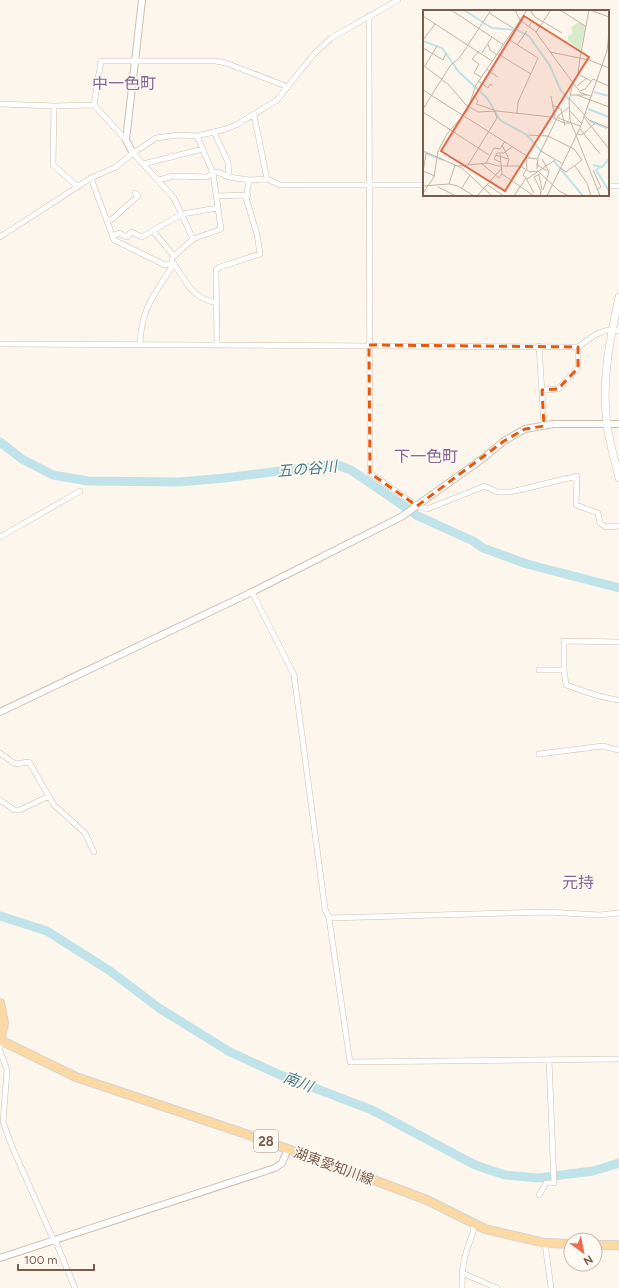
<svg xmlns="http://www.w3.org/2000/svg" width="619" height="1288" viewBox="0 0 619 1288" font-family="Figtree,'Noto Sans JP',sans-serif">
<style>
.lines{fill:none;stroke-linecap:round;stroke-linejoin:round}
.river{stroke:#bfe3e8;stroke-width:9}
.minor-casing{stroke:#d1beb0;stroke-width:6}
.tertiary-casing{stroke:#d1beb0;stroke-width:8}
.secondary-casing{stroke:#d6c0b0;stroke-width:8}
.primary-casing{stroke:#dad1cd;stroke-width:10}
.minor{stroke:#fff;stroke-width:5}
.tertiary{stroke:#fff;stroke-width:6}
.secondary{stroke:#fff;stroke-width:7}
.primary{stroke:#fbd9a5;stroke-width:8}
.marked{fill:none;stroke:#e8590c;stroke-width:3;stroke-dasharray:8 5;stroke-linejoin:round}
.labels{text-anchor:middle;stroke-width:3;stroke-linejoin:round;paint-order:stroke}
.shield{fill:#fffaf3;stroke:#a28b7f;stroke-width:1}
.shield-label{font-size:13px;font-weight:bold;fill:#7a5c4d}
.street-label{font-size:14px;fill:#7a5c4d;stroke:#fffaf3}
.water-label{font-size:15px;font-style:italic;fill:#437c86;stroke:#fffaf3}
.quarter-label{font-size:16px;fill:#846695;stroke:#fffaf3}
.inset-river{fill:none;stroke:#bfe3e8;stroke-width:2}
.inset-road{fill:none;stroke:#c5b3a7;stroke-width:1}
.view{fill:#dc6d51;fill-opacity:0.15;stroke:#dc6d51;stroke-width:2}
.inset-edge{fill:none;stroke:#7a5c4d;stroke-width:2}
</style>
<rect width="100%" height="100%" fill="#fdf6ec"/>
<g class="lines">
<path class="river" d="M0 442 22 459 53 475 88 481 179 482 225 478 335 464 351 470 418 516 473 541 483 548 527 564 619 588
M0 916 47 931 110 971 159 1008 230 1052 278 1074 372 1110 475 1165 505 1175 538 1178 593 1171 619 1163"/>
<g class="minor-casing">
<path id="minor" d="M369 16 370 473 417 506 427 509 485 486 497 492H511L577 476 576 505 598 513 600 523 606 527 619 526
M0 104 54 106 94 105 126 140
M94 105 101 61H216L226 63 288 87
M54 106 53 165 77 186
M254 115 267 179
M214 132 228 162 229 177
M197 136 213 173 218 172 229 177 249 180
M133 153 174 198 193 239
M143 164 203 149
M91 178 114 240 165 265 174 264
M159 180 173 176 207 177 213 173 221 229 193 239 172 258V261C186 280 190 298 217 303
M608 186H619
M216 196 248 195
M107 220H111L138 196 135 193
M153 231 174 256
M113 236 119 233 127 237 131 232 142 237 182 214 218 208
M0 237 91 178 116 167 133 153 156 138 178 135 197 136 226 129 238 124 277 100 313 55 331 38 398 0
M0 344 578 347C592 337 602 327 619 331
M140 345C141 307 155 294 174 264
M217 345 216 270 220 267 260 254 257 234 246 198 249 180 267 179 280 185H424
M539 346 544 426
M542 390 558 389 578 368V347
M0 537 80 491
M252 592 294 675 325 909 329 918 350 1062 619 1059
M539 670H564V641L619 642
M564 670 566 685C583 691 601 698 619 700
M0 753 15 764 29 762 54 805 85 833 94 852
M539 754 603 746 619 750
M0 800 14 810H20L49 796
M329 918 547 912 599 915 619 913
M0 1040V1051L7 1070 3 1122 13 1149 54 1241
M539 1195 546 1183H554L549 1060
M55 1240 75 1288
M545 1243 551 1288
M462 1273 497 1288
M462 1288C462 1276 462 1264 466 1253 468 1244 474 1235 474 1225"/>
</g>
<g class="tertiary-casing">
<path id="tertiary" d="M133 153 126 140 142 0
M0 712 252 592 401 517 482 459 504 441 525 429 553 424H619
M0 1258 275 1168 282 1163 288 1149"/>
</g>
<g class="secondary-casing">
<path id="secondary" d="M619 297C610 339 601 382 607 424 609 442 615 460 619 478"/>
</g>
<g class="primary-casing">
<path id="primary" d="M0 1003 4 1023 0 1040 76 1077 243 1133 374 1180 427 1200 485 1229 545 1243 571 1244
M595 1245H619"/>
</g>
<use href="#minor" class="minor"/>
<use href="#tertiary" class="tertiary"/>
<use href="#secondary" class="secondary"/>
<use href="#primary" class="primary"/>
</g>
<path class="marked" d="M369 345 578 347V368L558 389 542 390 544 426 525 429 504 441 417 506 370 473Z"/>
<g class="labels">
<rect class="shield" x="254" y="1130" width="24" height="22" rx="3"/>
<g class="shield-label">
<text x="266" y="1146">28</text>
</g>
<g class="street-label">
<text transform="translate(334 1166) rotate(20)" y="5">湖東愛知川線</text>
</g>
<g class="water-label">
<text transform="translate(307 469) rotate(-5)" y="5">五の谷川</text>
<text transform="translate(298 1082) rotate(21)" y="5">南川</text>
</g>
<g class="quarter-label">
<text x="124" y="89">中一色町</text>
<text x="426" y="462">下一色町</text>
<text x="578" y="888">元持</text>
</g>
</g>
<g transform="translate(423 10)">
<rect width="186" height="186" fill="#fdf6ec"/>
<path d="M156 12 163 16 157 41 145 30V26L150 23 148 17Z" fill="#d8ecc9"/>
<path class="inset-river" d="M41 0 69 18 94 20 106 26 127 56 138 81 147 90M0 31 19 38 36 62 64 88 77 110 104 125 119 142M171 82 186 86M165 99 186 107M166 111 184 118M2 143 20 150M131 151 160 186M170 155 179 157 186 149M177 157 173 160 186 181"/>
<path class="inset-road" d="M28 0 81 35M92 0 97 10 112 21 150 73 146 90 147 110 177 186M107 0 112 7 139 23M137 0 162 16M167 0 186 7M66 3 90 18M0 6 69 51M106 16 109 10 117 18M113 22 128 0M85 29 115 48 95 92 94 103M0 30 12 14M65 34 67 40 74 45M94 35 104 21M0 38 20 50 23 43M56 41 49 49 56 54 51 63 58 67M127 42 166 50 186 58M59 43 69 27M75 44 108 64M157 48 155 64 150 73 158 83 168 86M157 48 166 0M0 55 26 75 43 95 55 102 74 101 128 107 141 113H148M2 56 14 36M63 59 75 67M155 64 168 71M55 71 65 78 67 74 70 76M154 76 164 68M0 80 107 148 114 149M157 81 162 79 170 69 186 76M147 85H164M154 85 186 97M128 86 132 108M146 88 166 110 186 118M129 95 138 99 142 116M0 99 27 56 37 47 68 0M146 100 158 113M0 102 66 145M161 107 186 139M135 108 157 116M157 119 177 144M154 124 159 125 172 113M106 125 125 126 151 139 159 150M79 135 86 149 84 156M0 141 39 158 69 186M118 141 140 154M77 144 79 164 111 186M73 145 85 149M119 149 126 162 120 180M77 152 71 149 74 143H81L90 136M58 153 76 168 79 164M63 153 71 138 77 139 82 131M113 154 124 161M45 155 74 108 71 100 53 94 55 91 51 85M35 156 65 153 75 156H97L107 162 115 161M152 156 164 173 168 186M138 158 143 162 159 150M104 159 103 148H107M114 159 115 147 135 106 146 97M170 160 178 177 174 180M0 161 12 166M115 161 136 181 146 186M0 162 3 144M117 164 111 167 118 181 117 186M116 165 119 180M103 168 111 183M104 169 132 150M26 174 35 176 51 186M65 175 81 186M0 176 26 174 32 155M15 177 33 186M39 178 47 165M0 183 11 167 15 141 24 124 44 101 53 75 104 0M54 186 78 159M91 186 103 168 100 165 103 160M124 186 157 118 184 41 186 23"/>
<path class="view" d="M101 6 166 47 82 181 18 141Z"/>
<rect width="186" height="186" class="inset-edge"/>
</g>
<g transform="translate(583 1252) rotate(148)"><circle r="19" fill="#fffaf3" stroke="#cabbb1"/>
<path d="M0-3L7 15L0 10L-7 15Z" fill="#e76f51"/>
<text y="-6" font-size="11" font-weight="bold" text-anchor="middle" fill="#7a5c4d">N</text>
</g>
<path d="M18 1264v6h76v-6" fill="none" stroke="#7a5c4d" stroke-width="2"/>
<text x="24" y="1264" font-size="12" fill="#7a5c4d" stroke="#fffaf3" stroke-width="3" paint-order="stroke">100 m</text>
</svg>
